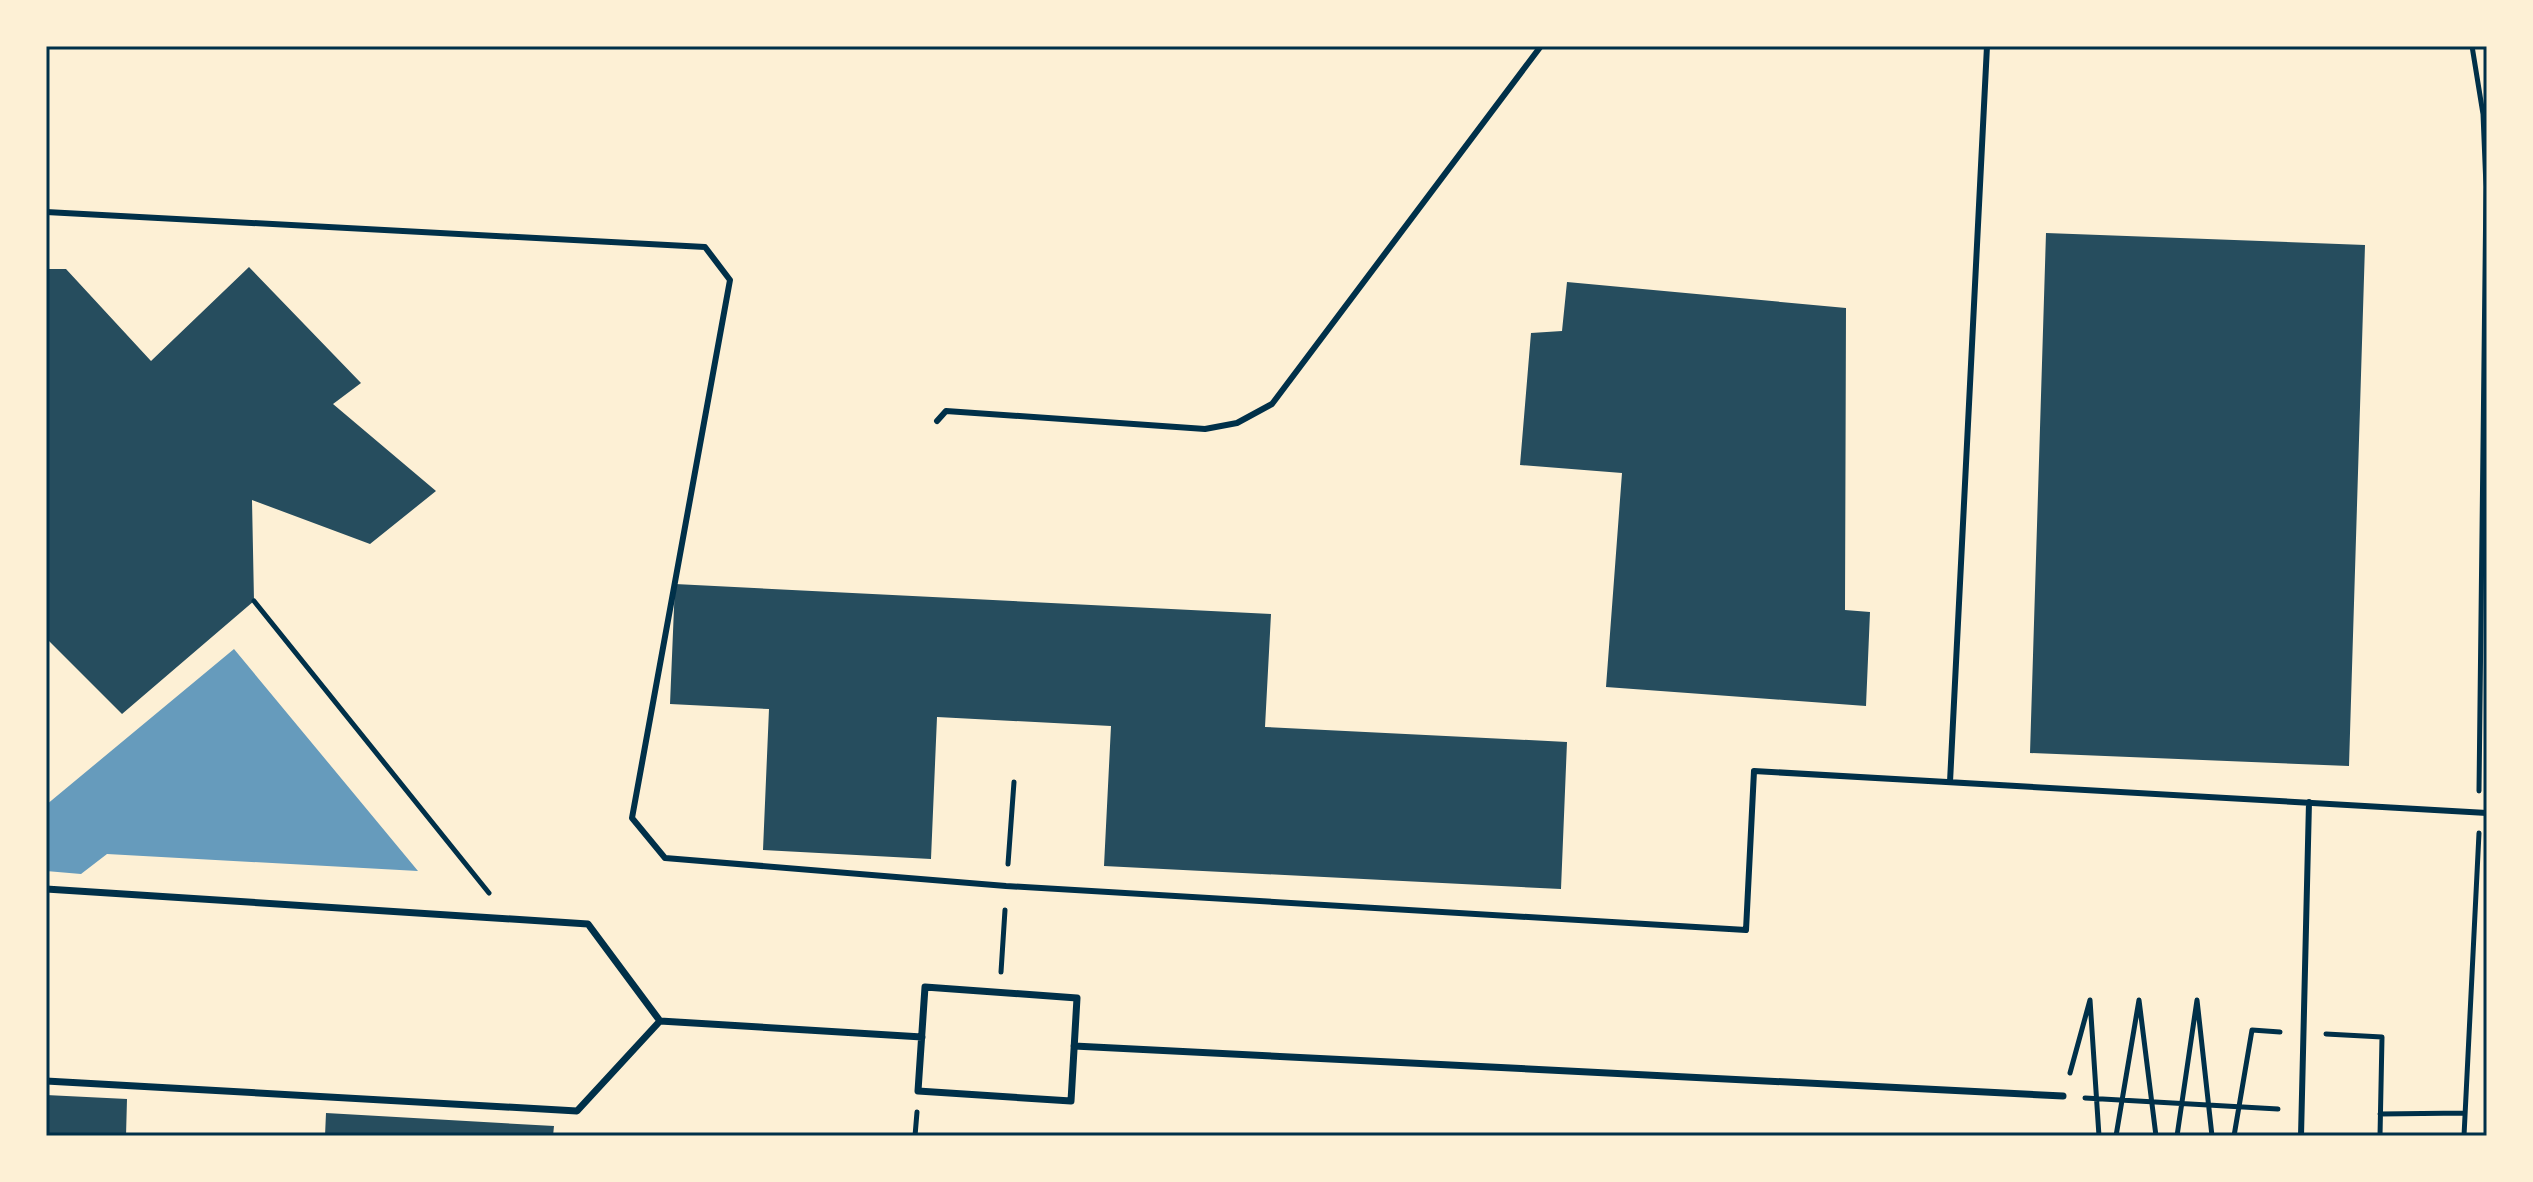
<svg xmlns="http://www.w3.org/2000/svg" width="2533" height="1182" viewBox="0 0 2533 1182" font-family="Arial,sans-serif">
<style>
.water{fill:#669bbc}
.building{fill:#264d5e}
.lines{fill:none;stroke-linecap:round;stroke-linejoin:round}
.path{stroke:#003049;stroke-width:5}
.service{stroke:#003049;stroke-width:6}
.pedestrian{stroke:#003049;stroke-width:7}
.neatline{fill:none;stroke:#003049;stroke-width:3}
</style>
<rect width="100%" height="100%" fill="#fdf0d5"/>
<path class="water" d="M234 649 418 871 107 854 81 874 46 871V805Z"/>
<path class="building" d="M2046 233 2365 245 2349 766 2030 753Z
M249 267 361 383 333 404 436 491 370 544 252 500 254 601 122 714 46 638V269H66L151 361Z
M1567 282 1846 308 1845 610 1870 612 1866 706 1606 687 1622 473 1520 465 1531 333 1562 331Z
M675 584 1271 614 1265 727 1567 742 1561 889 1104 866 1111 726 937 717 931 859 763 850 769 709 670 704Z
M46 1095 127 1099 126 1136H46Z
M326 1113 554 1126 553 1136H325Z"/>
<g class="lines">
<path class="path" d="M2472 46 2483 114 2486 187 2479 791
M254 601 489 893
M1008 864 1014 782
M1001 972 1005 910
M2326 1034 2382 1037 2380 1136
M2070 1073 2090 1000 2099 1136
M2085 1098 2278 1109
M2380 1114 2465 1113
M915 1136 917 1112
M2116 1136 2139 1000 2156 1136
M2177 1136 2197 1000 2212 1136
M2234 1136 2252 1030 2280 1032
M2464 1136 2479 833"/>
<path class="service" d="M46 212 705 247 730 280 632 818 665 858 1006 886 1746 930 1754 771 2487 813
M937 421 946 411 1205 429 1237 423 1272 404 1541 46
M1950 782 1987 46
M2301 1136 2309 802"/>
<path class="pedestrian" d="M46 889 588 924 660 1021
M925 987 1077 998 1071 1101 918 1091Z
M660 1021 922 1037
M1074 1046 2063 1096
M46 1081 577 1111 660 1021"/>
</g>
<rect width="2533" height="1182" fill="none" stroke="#fdf0d5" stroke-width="96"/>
<rect x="48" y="48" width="2437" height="1086" class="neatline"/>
</svg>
